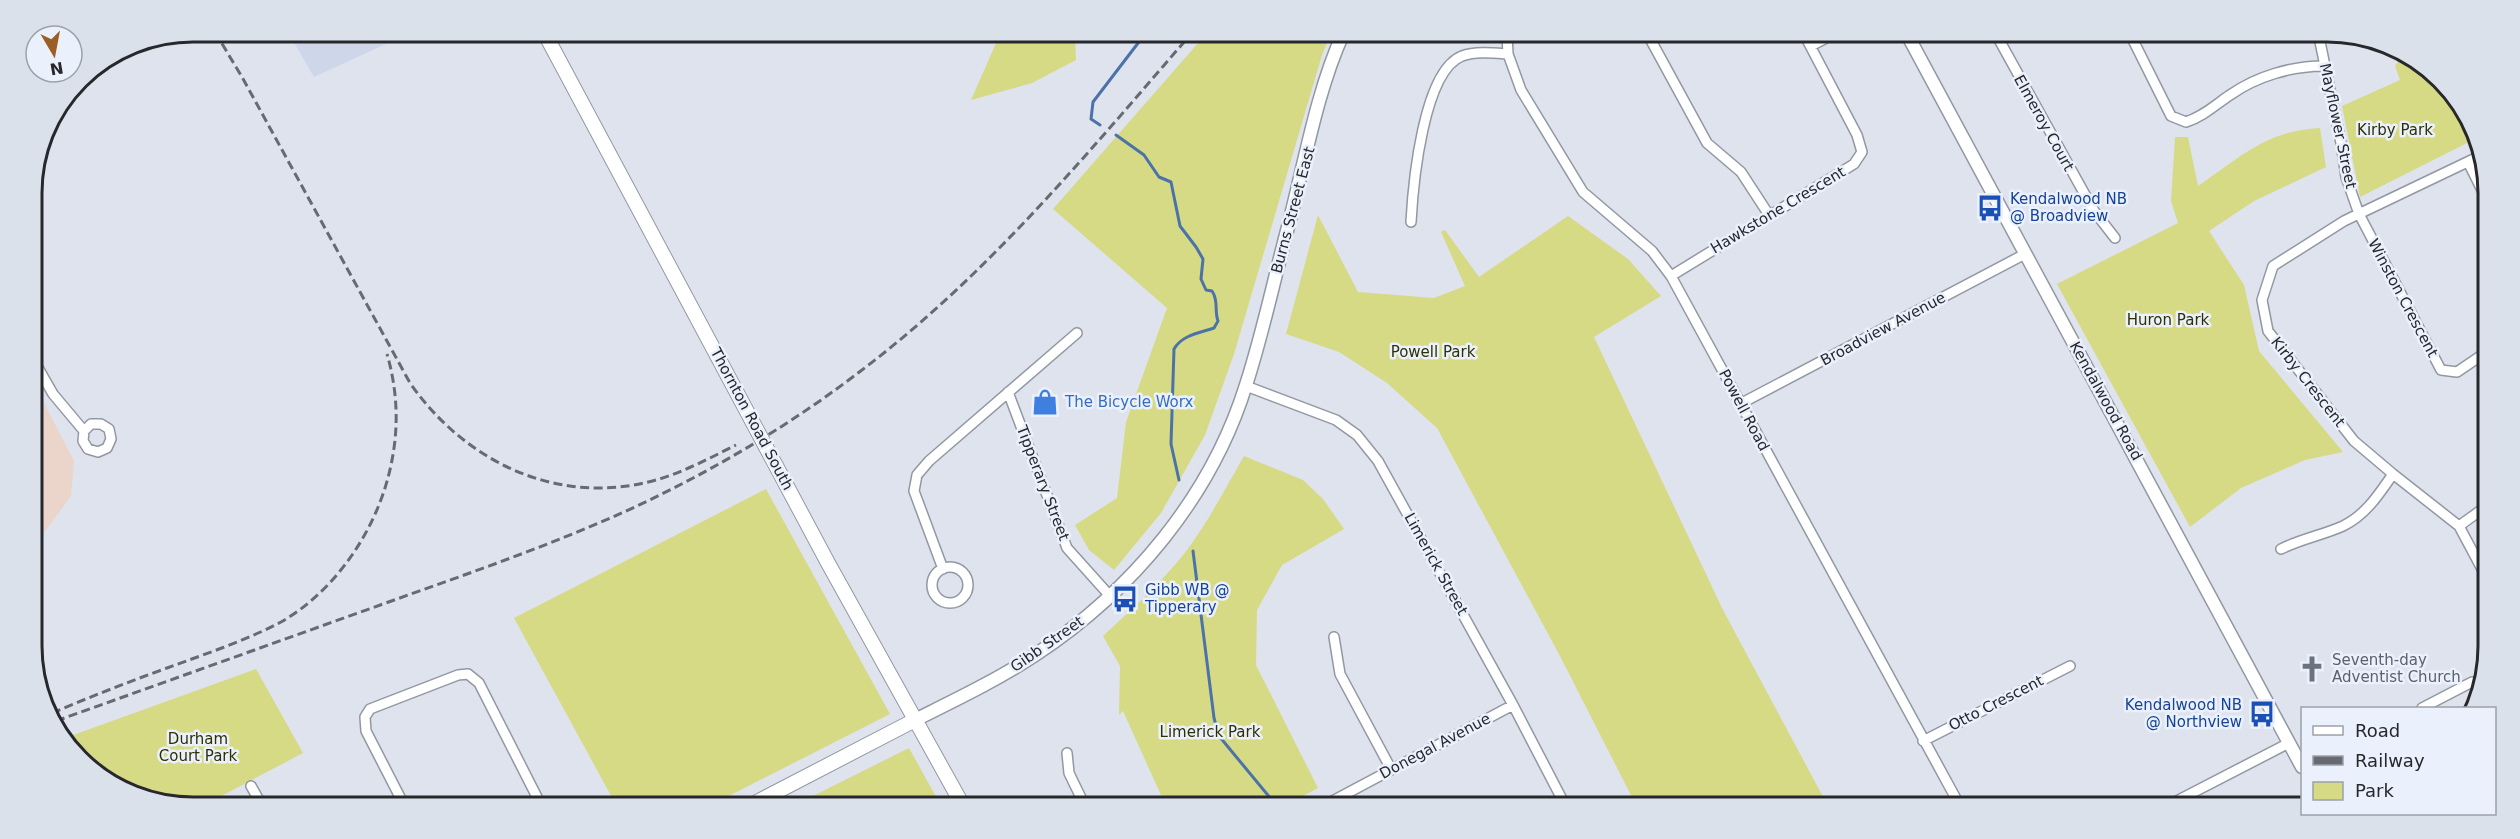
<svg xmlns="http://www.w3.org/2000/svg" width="2520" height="839" viewBox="0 0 2520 839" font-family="'DejaVu Sans',sans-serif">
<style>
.commercial{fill:#ebd4c9}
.built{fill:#ced7e9}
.green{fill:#d6da85}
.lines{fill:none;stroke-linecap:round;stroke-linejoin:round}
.stream{stroke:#4c73a8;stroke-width:3}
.minor-casing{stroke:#9298a2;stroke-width:12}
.tertiary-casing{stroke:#9298a2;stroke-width:15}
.secondary-casing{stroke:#9298a2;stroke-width:16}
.minor{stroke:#fff;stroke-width:9}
.tertiary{stroke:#fff;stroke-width:12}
.secondary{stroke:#fff;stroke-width:14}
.rail{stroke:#676a71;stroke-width:3;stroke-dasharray:9 4.5;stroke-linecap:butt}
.labels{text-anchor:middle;stroke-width:5;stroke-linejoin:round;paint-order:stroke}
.street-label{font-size:15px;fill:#26282c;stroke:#ebf1fc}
.park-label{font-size:15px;fill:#2e3003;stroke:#ebf1fc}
.transit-label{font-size:15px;fill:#164399;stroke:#ebf1fc;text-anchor:start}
.shop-label{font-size:15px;fill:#366cbe;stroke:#ebf1fc;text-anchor:start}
.worship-label{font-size:15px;fill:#5b616d;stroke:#ebf1fc;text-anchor:start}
.rim{fill:none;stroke:#26282c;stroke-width:3}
</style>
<rect width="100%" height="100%" fill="#dee3ee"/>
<path class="commercial" d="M33 382 74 461 71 496 34 546Z"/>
<path class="built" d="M288 32H394L397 39 314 77Z"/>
<path class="green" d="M1000 34H1075L1076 60 1032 83 971 100Z
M1206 34H1331L1322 55 1234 354 1205 435 1161 513 1114 570 1089 550 1075 525 1117 498 1126 422 1167 308 1053 209Z
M2401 57 2448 86 2454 98 2447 101 2471 141 2360 197 2342 106 2400 80 2395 66Z
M2320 128 2326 167 2254 201 2209 231 2244 285 2259 351 2343 452 2305 460 2241 488 2190 527 2057 284 2178 223 2171 201 2175 137H2188L2198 186C2241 157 2265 131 2320 128Z
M1318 215 1358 292 1434 298 1465 286 1441 232 1445 230 1479 277 1568 216 1628 259 1661 296 1594 337 1723 610 1828 806 1636 805 1560 656 1437 428 1387 383 1339 352 1286 334Z
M1244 456 1303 480 1323 499 1344 529 1282 565 1257 610 1256 665 1318 788 1286 805 1165 804 1123 711 1119 715 1120 666 1103 636C1131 610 1160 584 1184 554 1207 524 1225 489 1244 456Z
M766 489 890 714 715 803H615L514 618Z
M256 669 303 753 210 802H151L72 753 65 738Z
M909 748 940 804 799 803Z"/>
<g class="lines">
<path class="stream" d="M1100 125 1091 119 1093 102 1145 34
M1116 135 1144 155 1159 177 1171 182 1180 226 1196 247 1203 259 1201 279 1206 290 1212 291C1219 301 1214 310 1218 321L1214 328C1199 333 1182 335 1174 349L1171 444 1179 480
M1193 551 1214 718 1219 736 1276 805"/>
<g class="minor-casing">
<path id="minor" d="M1507 35 1508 54 1521 90 1583 192 1652 251 1671 276 1960 806
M1648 35 1707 143 1741 172 1769 215
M1997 36 2094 211 2115 238
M2131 36 2171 116 2186 122C2204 116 2215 105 2230 95 2257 76 2292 66 2324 66
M2319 37 2341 143 2346 177 2359 214 2441 370 2457 372 2485 353
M1811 46 1830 36
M2482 155 2344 221 2273 266 2262 300 2268 331 2354 441 2393 474 2459 526 2483 571
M2468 162 2485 196
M1411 222C1413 185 1423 71 1462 56 1476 51 1494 53 1508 54
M1671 276 1854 164 1862 152 1857 135 1805 36
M33 359 53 394 84 431 83 441 88 449 98 452 107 448 111 439 109 429 101 424H91L84 431
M1246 386 1336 420 1357 435 1378 461 1513 705 1565 805
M1008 392 1067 548 1110 596
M1740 404 2025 254
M2459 526 2484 508
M2281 549C2301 539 2323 535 2343 526 2366 515 2379 494 2393 474
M932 585a18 18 0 1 1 36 0a18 18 0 1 1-36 0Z
M943 569 914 491 917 475 929 461 1077 333
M1334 637 1340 674 1391 769
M2422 708 2472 682
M1923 741 2070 666
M1067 753 1069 773 1084 804
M251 786 260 802
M403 803 366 731 365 717 370 709 458 675 468 674 479 683 540 803
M1325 805 1513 705
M2165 807 2289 743"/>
</g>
<g class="tertiary-casing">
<path id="tertiary" d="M1908 36 2302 767
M915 720C955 700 997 680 1035 655 1132 591 1211 497 1246 385 1263 333 1274 279 1288 227 1304 166 1317 90 1343 34"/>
</g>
<g class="secondary-casing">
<path id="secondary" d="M544 32 828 563 962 804
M755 803 915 720"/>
</g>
<use href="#minor" class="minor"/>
<use href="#tertiary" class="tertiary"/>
<use href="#secondary" class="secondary"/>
<path class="rail" d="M215 32 242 77 410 383C466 463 559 507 656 480 684 472 710 458 736 445
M52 713C90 697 128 682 167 668 205 654 245 641 281 622 330 594 368 542 385 488 399 443 400 399 387 354
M56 721C165 682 274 643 383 604 464 575 546 547 624 512 707 474 786 428 858 373 986 277 1087 154 1191 34"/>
</g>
<defs>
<g id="bus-bare" transform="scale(2.07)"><path d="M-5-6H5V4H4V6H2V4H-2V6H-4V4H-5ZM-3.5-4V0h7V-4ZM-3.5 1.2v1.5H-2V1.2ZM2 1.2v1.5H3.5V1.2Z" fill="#1a4fb4" stroke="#ebf1fc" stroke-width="2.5" paint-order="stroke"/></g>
<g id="shop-bare" transform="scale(2.07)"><path d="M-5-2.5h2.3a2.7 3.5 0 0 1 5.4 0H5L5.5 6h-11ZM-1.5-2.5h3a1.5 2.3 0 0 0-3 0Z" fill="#3f7fe0" stroke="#ebf1fc" stroke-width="2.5" paint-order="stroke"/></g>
<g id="church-bare" transform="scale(2.07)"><path d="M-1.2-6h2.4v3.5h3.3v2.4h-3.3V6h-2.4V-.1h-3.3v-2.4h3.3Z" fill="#6b7280" stroke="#ebf1fc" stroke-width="2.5" paint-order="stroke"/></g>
</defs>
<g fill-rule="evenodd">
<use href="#bus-bare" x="1990" y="208"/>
<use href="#shop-bare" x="1045" y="402"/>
<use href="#bus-bare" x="1125" y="599"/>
<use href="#church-bare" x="2312" y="669"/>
<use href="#bus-bare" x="2262" y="714"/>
</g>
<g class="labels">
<g class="street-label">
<text transform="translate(2044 123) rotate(61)" y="5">Elmeroy Court</text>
<text transform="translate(2338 126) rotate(78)" y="5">Mayflower Street</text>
<text transform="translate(1293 210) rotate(-75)" y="5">Burns Street East</text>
<text transform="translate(1778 210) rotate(-31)" y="5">Hawkstone Crescent</text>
<text transform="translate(2403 298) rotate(62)" y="5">Winston Crescent</text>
<text transform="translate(1883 329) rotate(-28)" y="5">Broadview Avenue</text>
<text transform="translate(2308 382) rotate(52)" y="5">Kirby Crescent</text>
<text transform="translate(2106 401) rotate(61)" y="5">Kendalwood Road</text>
<text transform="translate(1744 410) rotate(62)" y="5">Powell Road</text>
<text transform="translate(752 419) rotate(62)" y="5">Thornton Road South</text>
<text transform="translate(1043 483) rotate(69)" y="5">Tipperary Street</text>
<text transform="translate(1436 564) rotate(61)" y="5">Limerick Street</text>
<text transform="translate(1047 644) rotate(-35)" y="5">Gibb Street</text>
<text transform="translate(1996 703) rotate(-27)" y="5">Otto Crescent</text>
<text transform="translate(1435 746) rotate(-28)" y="5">Donegal Avenue</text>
</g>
<g class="park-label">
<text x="2395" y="135">Kirby Park</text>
<text x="2168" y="325">Huron Park</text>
<text x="1433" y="357">Powell Park</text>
<text x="1210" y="737">Limerick Park</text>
<text x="198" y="744">Durham<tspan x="198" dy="17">Court Park</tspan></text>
</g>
<g class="transit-label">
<text x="2010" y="204">Kendalwood NB<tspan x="2010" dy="17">@ Broadview</tspan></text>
<text x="1145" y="595">Gibb WB @<tspan x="1145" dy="17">Tipperary</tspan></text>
<text x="2242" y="710" text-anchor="end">Kendalwood NB<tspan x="2242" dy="17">@ Northview</tspan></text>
</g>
<g class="shop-label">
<text x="1065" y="407">The Bicycle Worx</text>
</g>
<g class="worship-label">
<text x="2332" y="665">Seventh-day<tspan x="2332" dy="17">Adventist Church</tspan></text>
</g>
</g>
<path d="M0 0H2520V839H0ZM193 42H2327A151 151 0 0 1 2478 193V646A151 151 0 0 1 2327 797H193A151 151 0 0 1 42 646V193A151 151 0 0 1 193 42Z" fill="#dbe1eb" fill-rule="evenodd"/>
<path class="rim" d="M193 42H2327A151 151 0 0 1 2478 193V646A151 151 0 0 1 2327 797H193A151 151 0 0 1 42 646V193A151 151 0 0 1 193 42Z"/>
<rect x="2301" y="707" width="195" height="108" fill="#ebf1fc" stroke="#9ca1a9" stroke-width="1.5"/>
<rect x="2313" y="726" width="30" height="9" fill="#ffffff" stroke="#9ca1a9" stroke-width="1.5"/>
<text x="2355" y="737" font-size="18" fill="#26282c">Road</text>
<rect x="2313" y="756" width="30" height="9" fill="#676a71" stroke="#9ca1a9" stroke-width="1.5"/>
<text x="2355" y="767" font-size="18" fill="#26282c">Railway</text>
<rect x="2313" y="782" width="30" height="18" fill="#d6da85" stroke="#9ca1a9" stroke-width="1.5"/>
<text x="2355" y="797" font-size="18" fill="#26282c">Park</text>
<g transform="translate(54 54) rotate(170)"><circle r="28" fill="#ebf1fc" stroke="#9ca1a9" stroke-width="1.5"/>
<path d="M0-4.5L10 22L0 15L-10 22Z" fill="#9c5e24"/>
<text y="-9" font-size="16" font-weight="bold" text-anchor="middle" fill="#26282c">N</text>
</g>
</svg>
